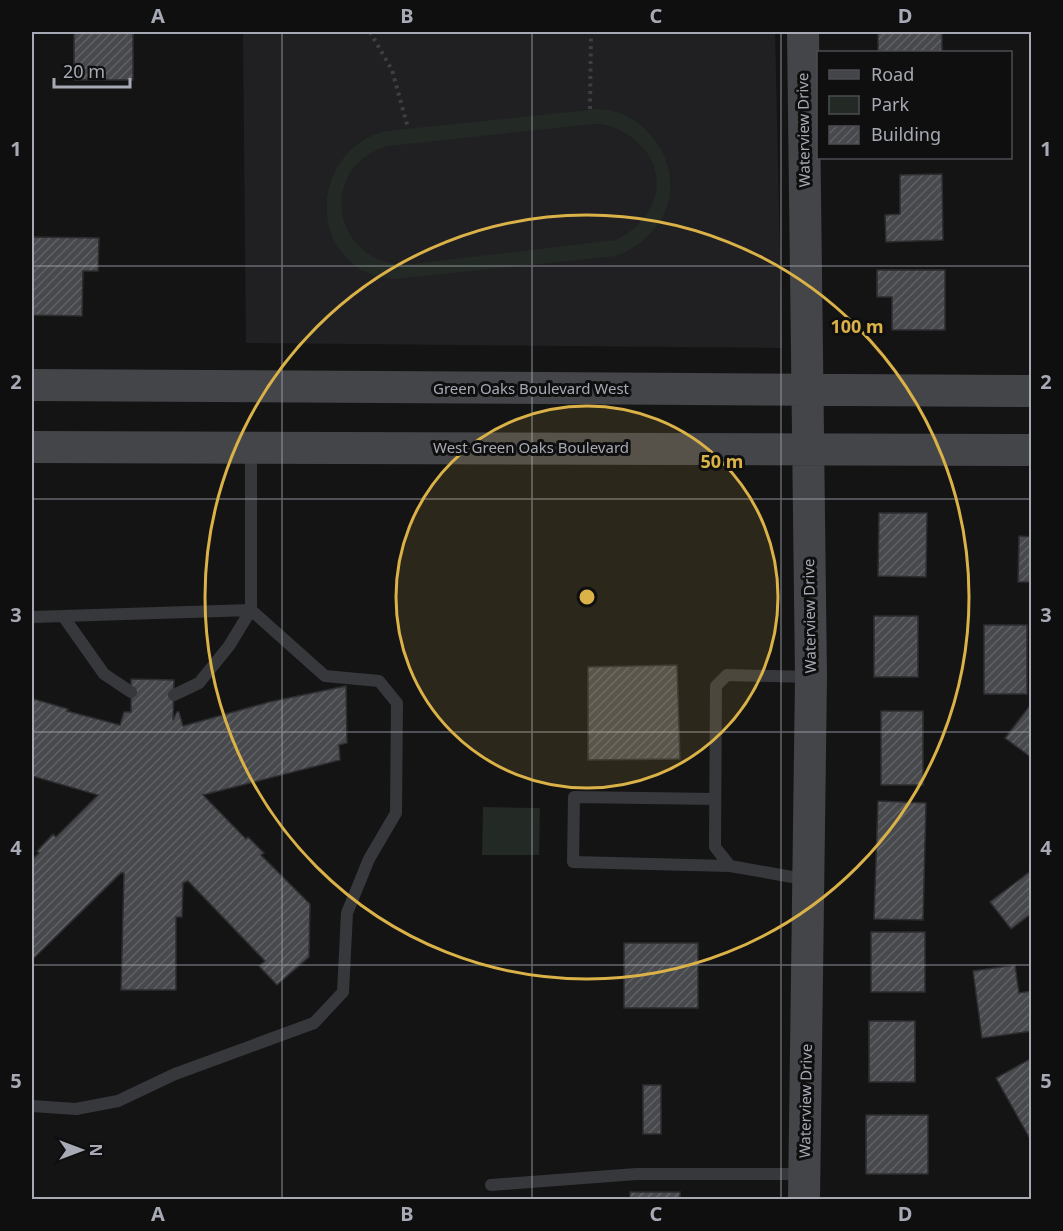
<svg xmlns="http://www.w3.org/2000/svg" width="1063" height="1231" viewBox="0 0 1063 1231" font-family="'Noto Sans',sans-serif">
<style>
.built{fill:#202022}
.park{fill:#232924;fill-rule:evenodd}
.building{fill:url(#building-hatch);stroke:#2e2e31;stroke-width:1.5}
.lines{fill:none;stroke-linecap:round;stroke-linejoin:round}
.path{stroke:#3d3f43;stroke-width:4;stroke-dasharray:3 4.5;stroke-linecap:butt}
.lane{stroke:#37383c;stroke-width:12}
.secondary{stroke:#444549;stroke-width:32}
.grid{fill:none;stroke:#a7aab4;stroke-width:1.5;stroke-opacity:0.55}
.ring{fill:none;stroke:#dab247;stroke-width:3}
.labels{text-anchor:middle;stroke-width:6;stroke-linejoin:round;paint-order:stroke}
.street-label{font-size:15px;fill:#a7aab4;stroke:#0f0f10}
.centre{fill:#dab247;stroke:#0f0f10;stroke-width:3}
.ring-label{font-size:18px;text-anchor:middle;font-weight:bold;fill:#dab247;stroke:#0f0f10;stroke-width:6;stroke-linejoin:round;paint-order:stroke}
.neatline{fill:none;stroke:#a7aab4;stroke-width:2}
.grid-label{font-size:20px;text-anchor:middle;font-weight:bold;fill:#a7aab4}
</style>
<defs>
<pattern id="building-hatch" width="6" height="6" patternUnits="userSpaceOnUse" patternTransform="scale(1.5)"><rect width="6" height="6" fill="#48494d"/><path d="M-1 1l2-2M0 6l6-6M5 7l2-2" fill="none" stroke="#606164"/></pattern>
</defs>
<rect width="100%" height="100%" fill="#141415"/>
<path class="built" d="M243 32H775L782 348 246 343Z"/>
<path class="park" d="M599 109C618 110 632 117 645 129 690 173 672 235 616 256L394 279C380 278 365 274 355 265 304 227 326 143 387 131ZM593 124C611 124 623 130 636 141 673 173 657 220 616 240L403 265C330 260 318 166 388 146Z
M483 807 540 808 539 855H482Z"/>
<path class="building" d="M74 32H133V80H74Z
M878 32H942V52H878Z
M942 174 943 240 886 242 885 215 900 214V175Z
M32 237 99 238 98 271H83L82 316 32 315Z
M877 270H945V330H892V297H877Z
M879 513H927L926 577 878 576Z
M1019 536 1032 537V582H1018Z
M874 616H918V677H874Z
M984 625H1027V694H984Z
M677 665 680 759 588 760V667Z
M131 679 174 680 173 720 177 712H179L183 726 269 702 346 686 347 743 339 745 340 760 203 795 246 839 248 837 264 853 261 855 310 904 309 957 277 985 259 966 265 961 188 881 183 883 182 917H176V990H121L124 873H121L32 960V860L39 853 37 851 53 834 56 837 98 795 32 776V701L34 699 68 709 67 711 120 725 124 712H131Z
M1032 703V758L1005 738Z
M881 711H923V785H881Z
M878 801 926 803 923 920 874 919Z
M1032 870V913L1011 929 990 902Z
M871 932H925V992H871Z
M624 943H698V1008H624Z
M1015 965 1019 993 1032 991V1031L982 1038 973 971Z
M869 1021H915V1082H869Z
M1032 1058V1135L1029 1137 996 1078Z
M643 1085H661V1134H643Z
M866 1115H928V1174H866Z
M630 1192H680V1200H630Z"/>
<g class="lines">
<path class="path" d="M370 32 392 70 408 128
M590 109 591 32"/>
<path class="lane" d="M63 616 104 674 131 692
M32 617 251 610V447
M715 799 574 797 573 862 730 866
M809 880 730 866 715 847 716 686 727 675 810 677
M32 1106 76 1109 118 1101 175 1074 314 1023 343 992 347 913 369 859 396 813 397 703 379 681 325 676 251 610 229 646 199 683 174 695
M491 1185 636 1174H803"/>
<path class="secondary" d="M803 32 811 677 804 1200
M32 385 1032 391
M32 447 1032 450"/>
</g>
<path class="grid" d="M282 32V1200M532 32V1200M781 32V1200M32 266H1032M32 499H1032M32 732H1032M32 965H1032"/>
<circle cx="587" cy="597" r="191" fill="#dab247" fill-opacity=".12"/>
<g class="ring">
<circle cx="587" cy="597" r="191"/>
<circle cx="587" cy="597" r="382"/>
</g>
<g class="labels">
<g class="street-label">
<text transform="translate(804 130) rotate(-91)" y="5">Waterview Drive</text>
<text x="531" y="394">Green Oaks Boulevard West</text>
<text x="531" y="453">West Green Oaks Boulevard</text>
<text transform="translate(810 616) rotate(-91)" y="5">Waterview Drive</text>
<text transform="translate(806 1101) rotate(-89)" y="5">Waterview Drive</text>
</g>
</g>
<circle cx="587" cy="597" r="9" class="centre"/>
<g class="ring-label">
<text x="857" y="333">100 m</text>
<text x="722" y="468">50 m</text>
</g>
<rect width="1063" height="1231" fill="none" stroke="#0f0f10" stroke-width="66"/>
<rect x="817" y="51" width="195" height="108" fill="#0f0f10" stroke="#4c4d52" stroke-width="1.5"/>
<rect x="829" y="70" width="30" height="9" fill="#444549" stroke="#4c4d52" stroke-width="1.5"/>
<text x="871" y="81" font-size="18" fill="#a7aab4">Road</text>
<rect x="829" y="96" width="30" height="18" fill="#232924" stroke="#4c4d52" stroke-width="1.5"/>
<text x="871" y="111" font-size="18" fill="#a7aab4">Park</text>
<rect x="829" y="126" width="30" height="18" fill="url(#building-hatch)" stroke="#4c4d52" stroke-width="1.5"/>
<text x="871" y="141" font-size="18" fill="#a7aab4">Building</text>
<g transform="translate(81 1150) rotate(90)" stroke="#0f0f10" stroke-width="4.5" paint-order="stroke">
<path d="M0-4.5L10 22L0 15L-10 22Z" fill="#a7aab4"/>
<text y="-9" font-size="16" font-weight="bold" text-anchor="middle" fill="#a7aab4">N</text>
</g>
<path d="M54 78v9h76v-9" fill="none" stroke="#a7aab4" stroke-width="3"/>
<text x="63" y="78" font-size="18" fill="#a7aab4" stroke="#0f0f10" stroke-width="4.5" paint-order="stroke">20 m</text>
<rect x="33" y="33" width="997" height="1165" class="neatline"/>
<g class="grid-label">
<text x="158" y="23">A</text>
<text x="407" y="23">B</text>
<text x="656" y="23">C</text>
<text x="905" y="23">D</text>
<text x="16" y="156">1</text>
<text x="1046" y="156">1</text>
<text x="16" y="389">2</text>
<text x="1046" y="389">2</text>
<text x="16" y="622">3</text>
<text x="1046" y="622">3</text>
<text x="16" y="855">4</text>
<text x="1046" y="855">4</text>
<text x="16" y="1088">5</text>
<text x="1046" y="1088">5</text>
<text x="158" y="1221">A</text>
<text x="407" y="1221">B</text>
<text x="656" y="1221">C</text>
<text x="905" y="1221">D</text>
</g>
</svg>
